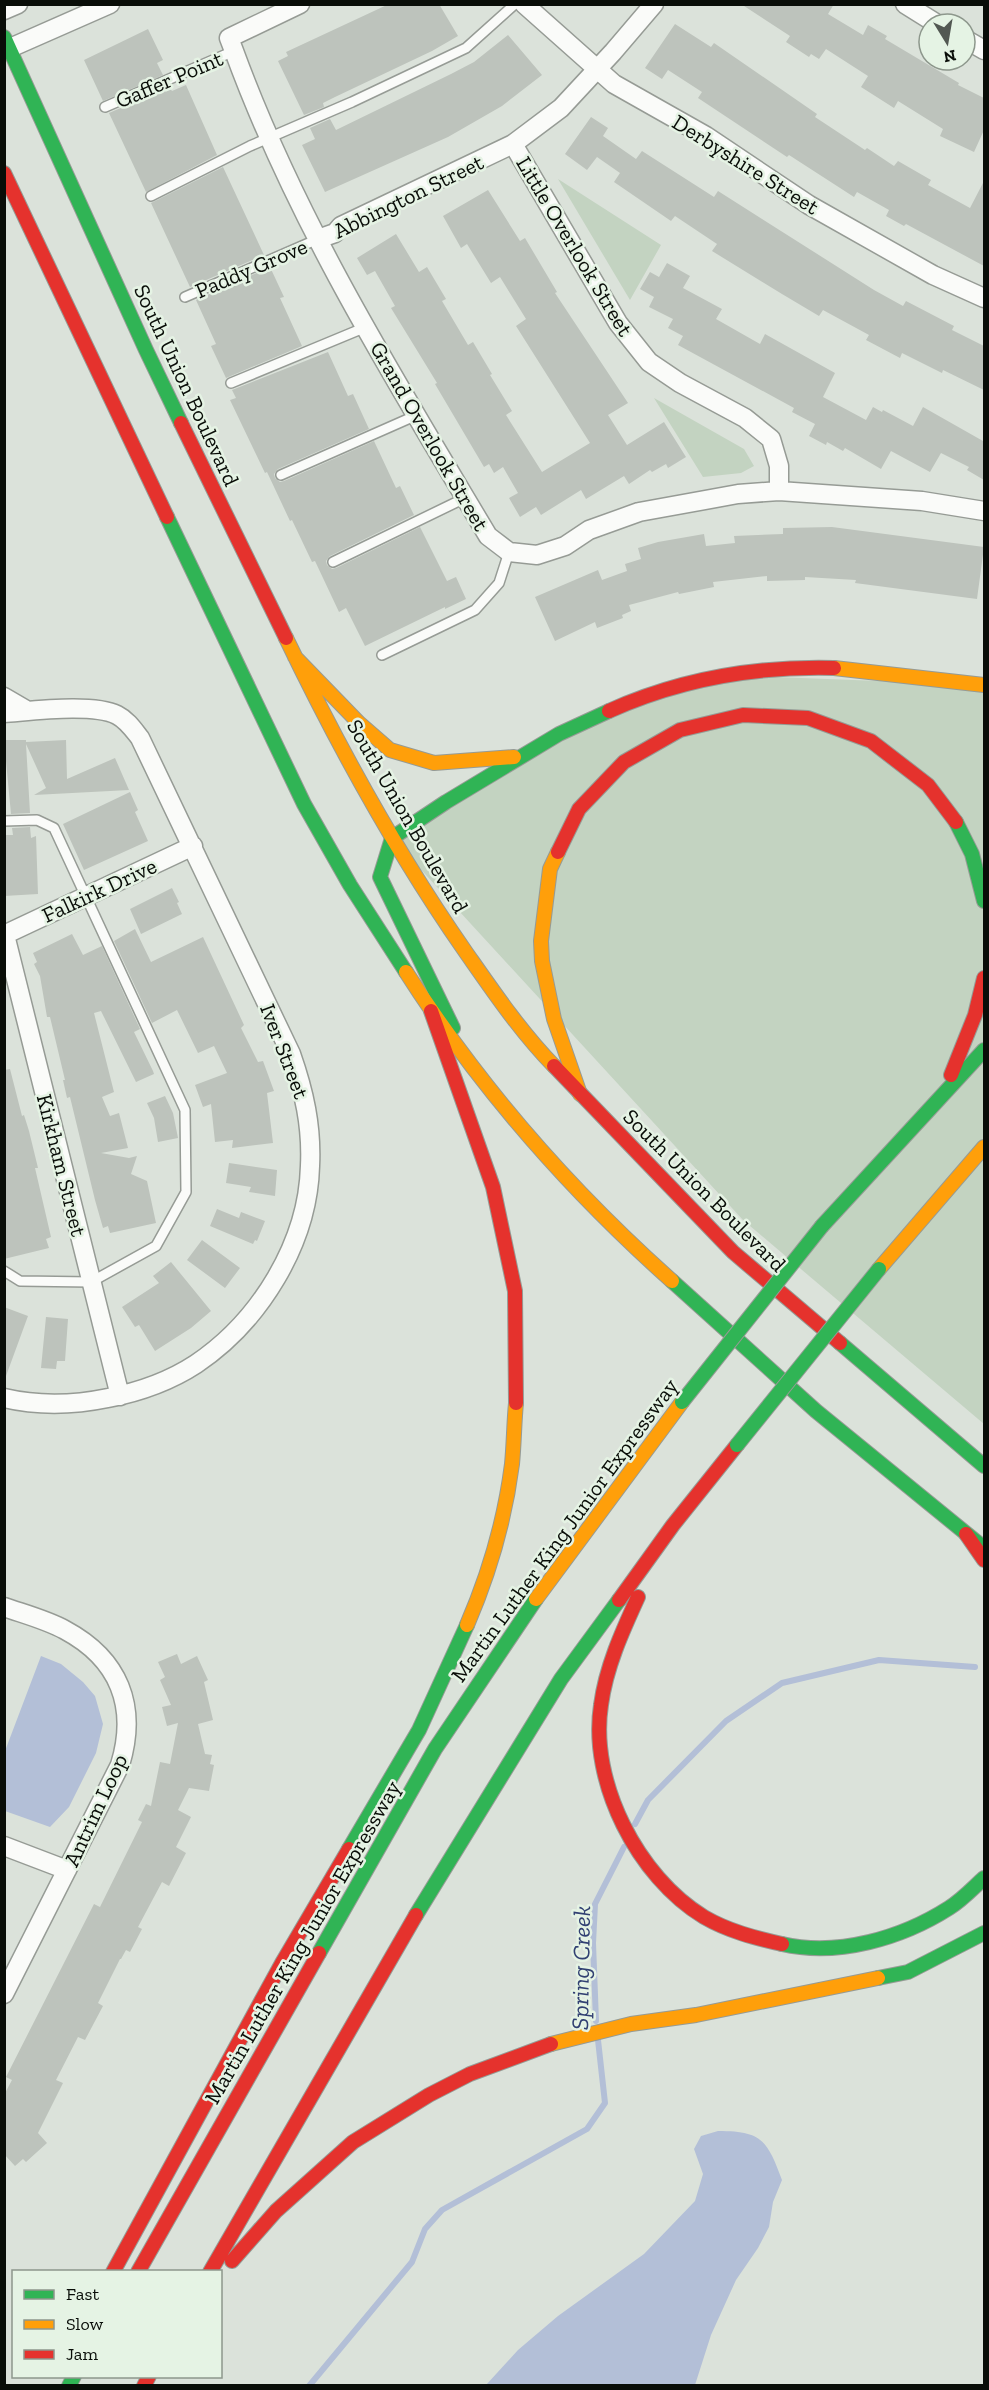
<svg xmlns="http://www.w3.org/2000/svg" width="989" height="2390" viewBox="0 0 989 2390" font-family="'Zilla Slab',serif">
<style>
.green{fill:#c3d3c1}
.water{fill:#b3bfd7}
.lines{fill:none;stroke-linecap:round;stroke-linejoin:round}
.stream{stroke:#b3bfd7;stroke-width:6}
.building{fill:#bdc3bc}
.lane-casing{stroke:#969b95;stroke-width:12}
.street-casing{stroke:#969b95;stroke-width:21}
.fast-casing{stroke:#969b95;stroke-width:16}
.slow-casing{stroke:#969b95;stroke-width:16}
.jam-casing{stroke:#969b95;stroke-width:16}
.lane{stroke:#fafbf9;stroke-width:9}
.street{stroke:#fafbf9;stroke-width:18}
.fast{stroke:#30b455;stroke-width:14}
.slow{stroke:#ff9f0a;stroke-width:14}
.jam{stroke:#e5322d;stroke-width:14}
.fast-bridge-casing{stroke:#969b95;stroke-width:16;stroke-linecap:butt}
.fast-bridge{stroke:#30b455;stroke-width:14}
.labels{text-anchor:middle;stroke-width:5;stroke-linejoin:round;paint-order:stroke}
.street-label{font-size:22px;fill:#090d08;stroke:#e5f3e4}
.water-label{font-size:24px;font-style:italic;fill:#314072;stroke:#e5f3e4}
</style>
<rect width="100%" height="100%" fill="#dbe2da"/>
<path class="green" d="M558 179 661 245 630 300Z
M654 398 744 449 754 466 741 473 703 477Z
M720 675 984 685V1424L743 1220 392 838 559 734Z"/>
<path class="water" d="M41 1656 61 1664 83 1682 95 1696 103 1724 96 1753 69 1807 50 1827 5 1811V1751Z
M718 2131C762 2131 767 2140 782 2180L773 2202 769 2227 758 2248 736 2280 711 2335 695 2385H486L518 2350 558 2316 644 2254 695 2201 703 2174 694 2149 701 2136Z"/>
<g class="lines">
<path class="stream" d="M635 1824 648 1800 726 1721 782 1683 879 1660 975 1667
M596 2021 593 1943 595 1904 624 1847
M309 2386 412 2262 425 2229 442 2210 587 2129 605 2103 598 2040"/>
</g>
<path class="building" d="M389 4H439L458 36 432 51 335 97 323 103 324 107 304 115 278 61 288 56 286 52Z
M741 4H834L828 14 863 35 868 25 887 36 885 39 959 83 958 85 984 98V130L974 152 940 136 943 129 898 101 894 108 861 87 868 76 826 49 819 59 811 54 809 57 786 42 790 36Z
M675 24 711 47 714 43 817 114 815 117 865 150 867 148 894 166 898 161 931 180 928 185 970 208 984 181V266L906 224 904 226 886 216 889 210 857 192 854 197 789 155 787 157 698 98 702 92 668 70 662 79 645 68Z
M148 29 163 60 157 63 163 75 103 101 84 60Z
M508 35 542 75 502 106 448 137 325 192 302 145 315 139 310 128 330 119 336 130 451 74 474 62Z
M186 85 217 155 146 192 109 113 169 87 172 91Z
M591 117 608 128 603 136 636 159 642 151 714 197 718 191 874 290 903 306 906 301 954 326 952 330 984 346V390L943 370 942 373 902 353 900 358 866 340 869 335 823 310 819 316 782 294 712 251 717 244 675 216 671 221 614 182 620 173 597 157 587 170 565 154Z
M223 167 264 255 190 287 151 203Z
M488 190 520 241 525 238 557 292 555 293 628 403 608 415 627 445 664 422 686 457 668 468 666 464 652 472 650 470 629 484 624 476 586 499 581 490 541 515 536 507 520 517 509 498 518 493 503 467 494 473 489 464 484 467 435 384 437 383 391 308 395 306 375 271 367 275 357 258 396 234 419 272 427 267 446 299 442 301 468 345 473 342 492 374 490 375 512 411 506 415 542 472 590 443 516 326 526 319 500 277 491 283 467 244 461 248 443 216Z
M667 263 690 276 683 288 722 309 716 319 760 344 765 334 835 373 823 397 866 420 873 407 882 412 883 410 913 426 923 407 983 441 984 439V480L967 470 969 467 941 453 930 472 891 451 881 469 845 448 843 451 827 442 826 445 809 436 815 424 792 412 794 408 678 345 683 336 668 328 673 319 649 307 654 297 640 289 650 272 659 277Z
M270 267 284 297 280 298 302 346 226 378 211 346 216 344 196 300Z
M328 352 348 396 353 394 369 429 278 469 274 474 275 478 280 482 284 481 374 441 396 488 400 486 414 515 330 556 326 561 327 565 332 569 336 568 420 527 447 581 456 577 466 599 445 609V607L365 646 346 608 339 612 315 561 312 562 292 520 290 521 267 472 265 473 230 400 236 398 232 390Z
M832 527 984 547 977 599 855 583 856 580 805 577V580L767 581V576L713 582 714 587 679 594 678 592 629 605 631 611 622 615 623 618 597 628 595 622 555 641 535 597 598 570 602 580 627 571 625 564 641 559 638 548 658 542 704 534 706 546 735 543 734 536 783 534V528Z
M4 740H26V742L66 740 67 779 115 758 129 790 34 795 46 788 26 744 30 813 11 814Z
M130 792 138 810 135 812 148 841 84 870 63 824Z
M30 827 31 838 36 836 38 894 4 896V835H13L12 828Z
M172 888 179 902 177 903 182 914 141 934 130 909Z
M135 929 151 962 203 937 244 1025 241 1028 258 1062 263 1061 274 1091 267 1093 273 1143 232 1148 233 1140 215 1142 211 1104 203 1107 195 1085 227 1073 214 1046 198 1053 177 1010 152 1023 114 941Z
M72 934 83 955 102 946 140 1029 134 1032 153 1071 154 1074 136 1082 101 1011 94 1013 114 1092 102 1097 110 1116 119 1113 128 1148 101 1153 129 1158 137 1156 131 1174 147 1181 156 1223 110 1233 108 1226 103 1228 95 1200 70 1097 67 1098 63 1080H65L50 1017H47L40 976 34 964 37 962 33 953Z
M10 1069 22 1116 24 1115 29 1131 38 1168H35L51 1237 46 1239 49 1248 4 1259V1070Z
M165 1096 173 1113 178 1138 158 1142 154 1118 147 1103Z
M229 1163 277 1170 275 1196 249 1192 251 1187 226 1183Z
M217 1209 239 1218 241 1212 265 1221 257 1241 255 1240 253 1244 210 1226Z
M202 1240 240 1268 225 1288 187 1260Z
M171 1262 211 1311 191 1328 155 1351 139 1325 135 1327 122 1307 159 1283 153 1276Z
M4 1307 28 1316 6 1376H4Z
M46 1317 68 1319 65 1361H57L56 1369 41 1368Z
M177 1654 181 1664 197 1656 208 1680 204 1682 213 1720 198 1724 205 1754 212 1755 210 1764 214 1765 209 1791 189 1788 178 1810 191 1817 176 1847 186 1853 169 1886 162 1882 138 1927 142 1929 130 1952 126 1950 121 1959H120L98 2003 103 2006 85 2040 78 2037 56 2080 63 2083 38 2133 47 2143 26 2162 23 2159 15 2166 4 2154V2095L12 2080 6 2077 94 1904 100 1907 142 1822 138 1820 146 1804 151 1806 160 1762 170 1764 178 1723 167 1726 162 1707 171 1705 160 1680 165 1677 158 1662Z"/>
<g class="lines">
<g class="lane-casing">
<path id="lane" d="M105 107 234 51
M151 196 250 146 352 102 466 48 515 4
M185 297 318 239
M231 383 366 327
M281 475 417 415
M333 562 465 498
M382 655 475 610 499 583 509 552
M4 821 37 820 54 828 185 1110 186 1192 156 1246 91 1282 20 1281 4 1271"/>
</g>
<g class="street-casing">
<path id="street" d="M300 4 229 38 234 51C297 223 395 380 488 536L509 552 537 555 565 546 589 530 639 512 738 494 779 491 922 501 984 511
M524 4 614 84 706 136 809 205 933 275 984 298
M905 4 937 24
M4 10 18 4
M965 39 984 50
M10 48 110 4
M513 144 618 323 649 362 680 383 745 418 771 439 779 466V491
M318 239 335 233 341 226 513 144 561 108 613 52 654 4
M4 697 28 711
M4 713C32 711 93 703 117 715 127 720 133 729 140 738L291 1054C304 1091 312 1126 310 1166 308 1243 260 1321 196 1364 170 1381 139 1392 108 1398 74 1405 38 1406 4 1398
M4 935 193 846
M5 935 120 1396
M4 1607C24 1614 47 1620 65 1630 119 1659 138 1706 120 1765L4 1994
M4 1846 67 1870"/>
</g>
<g class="fast-casing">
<path id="fast" d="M4 37 146 350 181 423
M167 517 304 804 350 885 406 972
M956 822 972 854 984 901
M453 1028 380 877 392 838 446 802 559 734 609 711
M822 1226 984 1050
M672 1281 816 1411 984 1548
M840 1343 984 1466
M349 1849 419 1730 467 1625
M416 1915 561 1679 619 1600
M782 1944C838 1957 902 1938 949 1908 962 1900 973 1888 984 1878
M319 1953 435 1749 536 1599
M878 1978 908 1972 984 1933
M69 2386 74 2376"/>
</g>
<g class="slow-casing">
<path id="slow" d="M286 638C338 746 396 852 465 951 493 991 520 1031 554 1066
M295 657 359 723 390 750 434 763 514 757
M834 668 984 685
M558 852 550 869 541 941 542 961 554 1019 580 1094
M406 972C479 1086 571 1191 672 1281
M879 1269 984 1147
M536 1599 682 1402
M467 1625C489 1574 505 1519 512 1464 514 1444 514 1423 516 1403
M551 2044 631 2024 696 2015 878 1978"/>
</g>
<g class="jam-casing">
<path id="jam" d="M4 173 167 517
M181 423 286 638
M609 711C680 679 756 666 834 668
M558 852 579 809 624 762 680 730 743 715 808 718 871 741 928 785 956 822
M431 1011 493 1187 515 1291 516 1403
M554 1066 733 1252 840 1343
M951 1075 975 1015 984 978
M966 1534 984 1560
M638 1597C622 1632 606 1667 601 1705 589 1782 638 1877 704 1917 728 1931 755 1938 782 1944
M619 1600 673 1525 737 1445
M232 2261 276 2211 353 2142 429 2095 470 2074 551 2044
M113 2272 282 1963 349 1849
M138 2272 319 1953
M210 2272 416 1915
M144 2386 149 2376"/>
</g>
<use href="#lane" class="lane"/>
<use href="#street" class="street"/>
<use href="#fast" class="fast"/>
<use href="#slow" class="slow"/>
<use href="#jam" class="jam"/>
<g class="fast-bridge-casing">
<path id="fast-bridge" d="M682 1402 822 1226
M737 1445 879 1269"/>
</g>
<use href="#fast-bridge" class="fast-bridge"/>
</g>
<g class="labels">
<g class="street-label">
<text transform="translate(169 79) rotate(-23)" y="8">Gaffer Point</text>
<text transform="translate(746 164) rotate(32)" y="8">Derbyshire Street</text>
<text transform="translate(408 196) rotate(-26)" y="8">Abbington Street</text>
<text transform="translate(575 246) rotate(59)" y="8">Little Overlook Street</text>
<text transform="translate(251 268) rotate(-23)" y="8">Paddy Grove</text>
<text transform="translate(187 385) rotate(65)" y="8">South Union Boulevard</text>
<text transform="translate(430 436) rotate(60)" y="8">Grand Overlook Street</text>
<text transform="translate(408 816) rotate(60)" y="8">South Union Boulevard</text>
<text transform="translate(99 890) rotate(-25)" y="8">Falkirk Drive</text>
<text transform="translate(285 1051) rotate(69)" y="8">Iver Street</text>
<text transform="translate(62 1165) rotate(76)" y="8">Kirkham Street</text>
<text transform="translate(705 1190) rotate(45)" y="8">South Union Boulevard</text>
<text transform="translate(564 1530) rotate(-54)" y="8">Martin Luther King Junior Expressway</text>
<text transform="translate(95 1810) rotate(-65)" y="8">Antrim Loop</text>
<text transform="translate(302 1942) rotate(-60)" y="8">Martin Luther King Junior Expressway</text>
</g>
<g class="water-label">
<text transform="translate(581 1968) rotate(-89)" y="8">Spring Creek</text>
</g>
</g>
<rect width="989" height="2390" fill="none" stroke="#090d08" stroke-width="12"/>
<rect x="12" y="2270" width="210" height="108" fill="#e5f3e4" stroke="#8d978c" stroke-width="1.5"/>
<rect x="24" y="2290" width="30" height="9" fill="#30b455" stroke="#8d978c" stroke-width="1.5"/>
<text x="66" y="2300" font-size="18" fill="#090d08">Fast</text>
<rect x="24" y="2320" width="30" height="9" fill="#ff9f0a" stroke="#8d978c" stroke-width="1.5"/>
<text x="66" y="2330" font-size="18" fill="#090d08">Slow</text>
<rect x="24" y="2350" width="30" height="9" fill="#e5322d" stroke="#8d978c" stroke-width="1.5"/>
<text x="66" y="2360" font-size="18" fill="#090d08">Jam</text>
<g transform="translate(947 42) rotate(169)"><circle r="28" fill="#e5f3e4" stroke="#8d978c" stroke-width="1.5"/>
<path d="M0-4.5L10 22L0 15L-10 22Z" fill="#525852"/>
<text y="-9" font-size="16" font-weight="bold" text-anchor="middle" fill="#090d08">N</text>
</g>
</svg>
